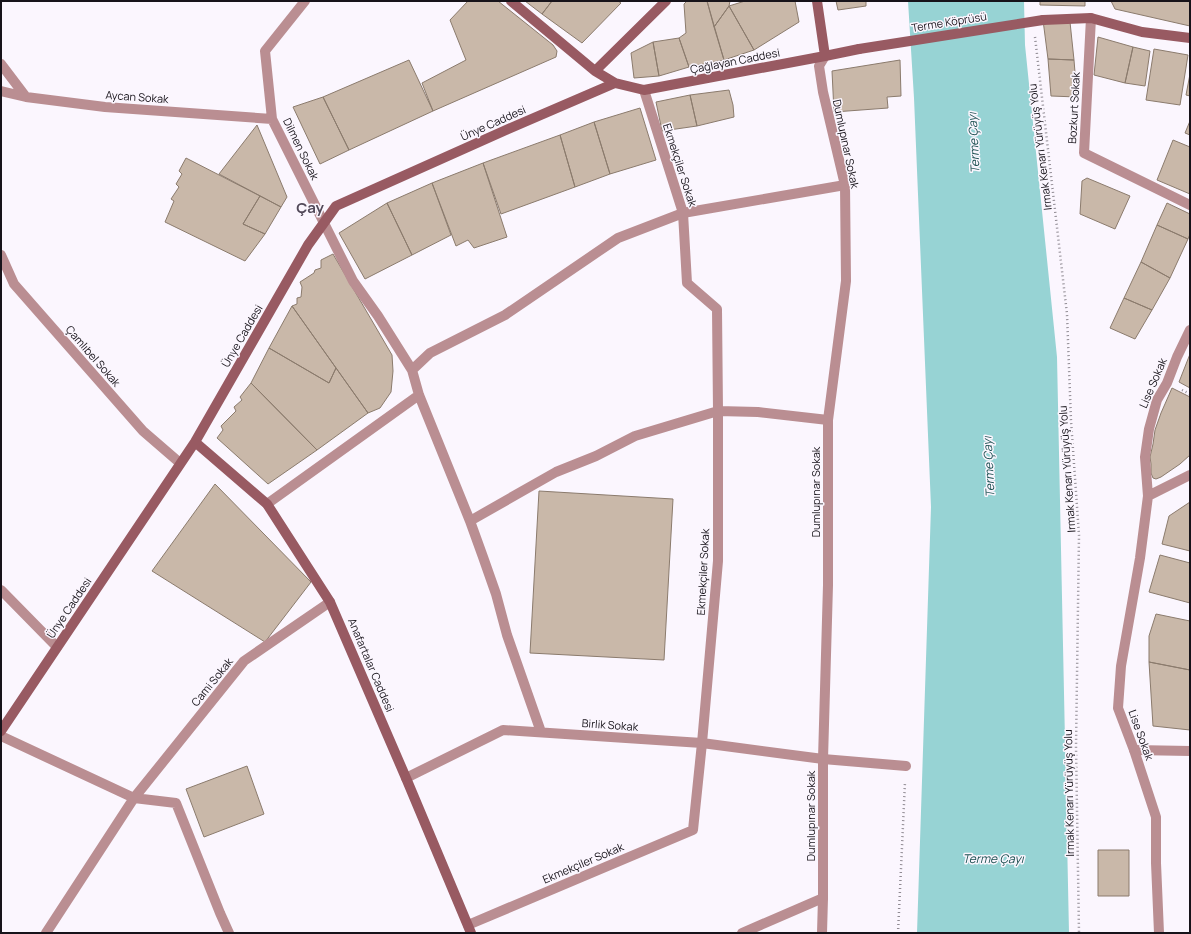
<svg xmlns="http://www.w3.org/2000/svg" width="1191" height="934" viewBox="0 0 1191 934" font-family="Manrope,sans-serif">
<style>
.water{fill:#97d3d4}
.building{fill:#c9b8a9;stroke:#8b7b6d}
.lines{fill:none;stroke-linecap:round;stroke-linejoin:round}
.path{stroke:#908b93;stroke-width:2.5;stroke-dasharray:1 3;stroke-linecap:butt}
.minor{stroke:#ba8e92;stroke-width:10}
.tertiary{stroke:#ba8e92;stroke-width:10}
.secondary{stroke:#985a62;stroke-width:10}
.secondary-bridge{stroke:#985a62;stroke-width:10}
.labels{text-anchor:middle;stroke-width:3;stroke-linejoin:round;paint-order:stroke}
.street-label{font-size:11px;fill:#17131a;stroke:#fbf6fe}
.water-label{font-size:12px;font-style:italic;fill:#1b4f50;stroke:#fbf6fe}
.district-label{font-size:15px;font-weight:bold;fill:#524959;stroke:#fbf6fe}
</style>
<rect width="100%" height="100%" fill="#fbf6fe"/>
<path class="water" d="M908 1H1024L1025 45 1057 357 1069 933H917L931 507 914 98Z"/>
<path class="building" d="M468 1H498L553 45 557 51 556 57 433 111 422 83 466 60 450 20Z
M525 1H552L542 14Z
M552 1H618L621 3 582 43 542 14Z
M687 1H707L724 60 689 67 679 38 686 33 684 4Z
M707 1H730L729 6 714 27Z
M745 1H795L799 22 754 50 729 6Z
M836 1H866V6L838 10Z
M1040 1H1085V6L1040 5Z
M1111 1H1190V26L1115 9Z
M729 6 754 50 724 60 714 27Z
M1043 20 1070 22 1074 60 1048 59Z
M1098 37 1133 47 1125 83 1094 75Z
M679 38 689 67 659 76 653 42Z
M653 42 659 76 634 78 631 53Z
M1133 47 1150 51 1145 86 1125 83Z
M1154 49 1188 55 1180 105 1146 100Z
M1048 59 1074 60 1077 97 1051 96Z
M409 60 433 111 349 150 323 97Z
M900 60 901 96 887 97 888 108 834 112 832 71Z
M1190 74V96L1186 95Z
M729 90 733 105 734 117 697 126 690 95Z
M690 95 697 126 662 131 656 102Z
M323 97 349 150 320 164 293 107Z
M640 108 656 160 610 174 594 122Z
M1190 121V135L1185 133Z
M594 122 610 174 575 187 560 135Z
M257 125 287 197 281 207 219 174Z
M560 135 575 187 501 214 483 163Z
M1173 140 1190 147V194L1157 180Z
M186 158 260 196 243 224 265 234 245 261 165 222 174 201 171 199 179 187 176 184 182 174 179 171Z
M483 163 507 237 474 248 468 240 456 246 432 183Z
M1087 178 1130 196 1115 229 1080 214 1082 181Z
M432 183 451 235 412 255 387 203Z
M260 196 281 207 265 234 243 224Z
M387 203 412 255 365 279 339 233Z
M1167 203 1190 214V234L1188 239 1157 225Z
M1157 225 1188 239 1170 278 1141 262Z
M333 254 392 355 393 371 391 392 380 408 368 413 292 306 297 304V298L301 297 302 287 300 282 314 273 315 270 321 268V260Z
M1141 262 1170 278 1152 310 1124 298Z
M1124 298 1152 310 1135 339 1110 328Z
M292 306 336 368 329 383 269 348Z
M269 348 329 383 336 368 368 413 317 450 251 383Z
M1190 354V388L1179 382Z
M251 383 317 450 268 484 217 438 223 430 221 426 236 411 234 407 242 400 240 397Z
M1172 388 1190 397V455L1180 464 1161 477 1156 479 1153 478 1151 473V464L1150 457 1153 444 1155 430 1161 413Z
M215 484 311 582 265 642 152 571Z
M539 491 673 499 664 660 530 653Z
M1190 502V551L1162 544 1169 516Z
M1160 555 1190 563V603L1149 592Z
M1156 614 1190 621V670L1149 662V636Z
M1149 662 1190 670V730L1153 726Z
M247 766 264 814 204 837 186 789Z
M1098 850H1129V896H1098Z"/>
<g class="lines">
<path class="path" d="M1035 37 1067 314 1071 421 1079 535 1076 747 1079 933
M1182 390 1190 394
M898 933 905 782"/>
<path class="minor" d="M305 1 265 51 272 119 353 281 378 316 412 370 419 395 470 521 483 557 496 594 507 635 541 732
M1091 18 1084 153 1190 205
M1 64 26 97
M1 91 26 97 105 107 272 119
M1 255 14 284 143 431 180 463
M412 370 430 353 505 315 618 238 683 213 845 185
M267 504 419 395
M470 521 556 472 596 456 635 436 718 411 758 412 828 420
M1 590 57 647
M1 736 134 798 176 803 220 913 229 933
M1134 750 1190 751
M406 778 503 730 702 743 823 759 906 766
M468 925 693 830 702 743 718 561V411L717 309 687 283 683 213 644 90
M46 933 134 798 244 661 330 602
M742 933 823 898"/>
<path class="tertiary" d="M1148 496 1190 475
M822 933 823 898V759L828 585V420L846 281 845 185 823 92 819 66 825 56
M1159 933 1156 863V817L1134 750 1118 708 1121 666 1140 558 1148 496 1145 457 1149 429 1157 400 1167 383 1177 357 1190 330"/>
<path class="secondary" d="M511 1 595 71 615 83 644 90 825 56 859 49
M817 1 825 56
M1043 20 1091 18 1142 32 1190 38
M595 71 666 1
M195 442 267 504 330 602 406 778 471 933
M1 731 195 442 308 245 336 206 506 130 615 83"/>
<path class="secondary-bridge" d="M859 49 1043 20"/>
</g>
<g class="labels">
<g class="street-label">
<text transform="translate(949 22) rotate(-9)" y="4">Terme Köprüsü</text>
<text transform="translate(735 61) rotate(-11)" y="4">Çağlayan Caddesi</text>
<text transform="translate(137 97) rotate(4)" y="4">Aycan Sokak</text>
<text transform="translate(1074 108) rotate(-87)" y="4">Bozkurt Sokak</text>
<text transform="translate(493 123) rotate(-24)" y="4">Ünye Caddesi</text>
<text transform="translate(846 144) rotate(78)" y="4">Dumlupınar Sokak</text>
<text transform="translate(1040 147) rotate(-97)" y="4">Irmak Kenarı Yürüyüş Yolu</text>
<text transform="translate(301 149) rotate(64)" y="4">Dilmen Sokak</text>
<text transform="translate(680 165) rotate(72)" y="4">Ekmekçiler Sokak</text>
<text transform="translate(242 336) rotate(-60)" y="4">Ünye Caddesi</text>
<text transform="translate(93 356) rotate(49)" y="4">Çamlıbel Sokak</text>
<text transform="translate(1153 383) rotate(-67)" y="4">Lise Sokak</text>
<text transform="translate(1067 469) rotate(-94)" y="4">Irmak Kenarı Yürüyüş Yolu</text>
<text transform="translate(816 492) rotate(-90)" y="4">Dumlupınar Sokak</text>
<text transform="translate(703 572) rotate(-87)" y="4">Ekmekçiler Sokak</text>
<text transform="translate(69 608) rotate(-56)" y="4">Ünye Caddesi</text>
<text transform="translate(371 665) rotate(67)" y="4">Anafartalar Caddesi</text>
<text transform="translate(212 682) rotate(-51)" y="4">Cami Sokak</text>
<text transform="translate(610 725) rotate(4)" y="4">Birlik Sokak</text>
<text transform="translate(1141 735) rotate(70)" y="4">Lise Sokak</text>
<text transform="translate(1069 793) rotate(-91)" y="4">Irmak Kenarı Yürüyüş Yolu</text>
<text transform="translate(811 816) rotate(-90)" y="4">Dumlupınar Sokak</text>
<text transform="translate(583 863) rotate(-23)" y="4">Ekmekçiler Sokak</text>
</g>
<g class="water-label">
<text transform="translate(974 143) rotate(-93)" y="4">Terme Çayı</text>
<text transform="translate(989 467) rotate(-93)" y="4">Terme Çayı</text>
<text x="993" y="863">Terme Çayı</text>
</g>
<g class="district-label">
<text x="310" y="213">Çay</text>
</g>
</g>
<rect width="1191" height="934" fill="none" stroke="#17131a" stroke-width="4"/>
</svg>
